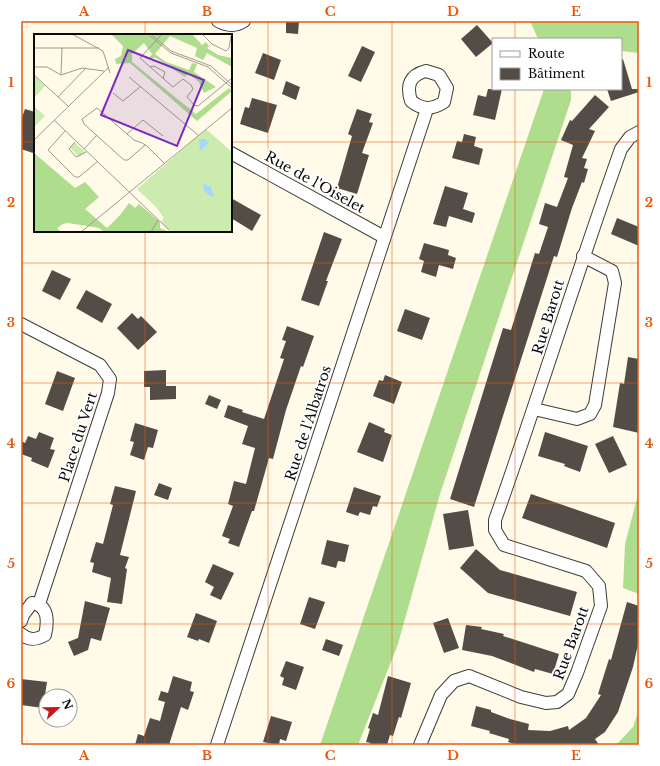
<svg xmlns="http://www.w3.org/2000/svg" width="660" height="766" viewBox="0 0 660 766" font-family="'Libre Baskerville',serif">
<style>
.forest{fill:#aede8d}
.building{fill:#544c46}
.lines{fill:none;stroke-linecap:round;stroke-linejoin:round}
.minor-casing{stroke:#3d3d3d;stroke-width:14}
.minor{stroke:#fff;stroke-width:12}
.grid{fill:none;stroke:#e8590c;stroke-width:1;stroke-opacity:0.55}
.labels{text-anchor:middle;stroke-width:4;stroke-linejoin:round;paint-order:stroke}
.street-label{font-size:14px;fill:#0a0a0a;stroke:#fff}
.inset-road{fill:none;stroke:#9d9b8f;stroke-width:1}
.view{fill:#7b2cbf;fill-opacity:0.15;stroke:#7b2cbf;stroke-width:2}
.inset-edge{fill:none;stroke:#0a0a0a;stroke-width:2}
.neatline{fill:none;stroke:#e8590c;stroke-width:1.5}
.grid-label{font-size:13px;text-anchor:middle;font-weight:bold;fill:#e8590c}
</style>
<rect width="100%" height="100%" fill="#fffbe8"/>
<path class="forest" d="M530 21H639V53L621 51V39H538Z
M544 89H571V100L440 494 398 644 358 745H320Z
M639 491V594L623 588 625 544Z
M639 709V745H616L633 727Z"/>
<path class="building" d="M286 21H299L298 34 286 33Z
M477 25 493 43 476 57 461 39Z
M362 46 375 52 361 82 348 76Z
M263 53 281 60 274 80 255 73Z
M623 59 632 89H639V92L611 101 607 89H621V60Z
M286 81 300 87 296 100 282 94Z
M488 89H502L495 120 473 115 478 95 486 97Z
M595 95 609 107 589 129 595 131 582 158 587 159 584 168 588 169 584 183 582 182 572 208 557 257 554 256 474 507 450 499 503 328 511 330 535 253 539 254 548 227 539 224 545 203 557 207 568 178 564 177 573 145 561 140 570 120 572 121Z
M252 98 277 105 268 133 240 124 245 107 249 108Z
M25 109 35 112V148L33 153 21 149V120Z
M357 109 372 114 369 122 373 123 362 153 369 155 357 194 337 188 352 136 348 134Z
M464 134 476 137 474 146 483 149 479 165 452 158 457 141 462 142Z
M445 186 468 193 463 209 475 213 472 223 449 216 446 227 433 224Z
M231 198 261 215 252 231 231 218Z
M617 218 639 227V246L611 234Z
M324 232 342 239 326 281H328L319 306 301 300Z
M424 243 449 250 448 255 456 258 453 269 439 265 436 277 421 272 424 261 419 259Z
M52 270 71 279 60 300 42 291Z
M86 290 112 304 102 323 76 308Z
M405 309 430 318 422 340 397 331Z
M132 313 138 319 141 316 157 332 138 350 117 328Z
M287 326 314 336 303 367 301 366 286 410 273 459 269 458 254 511H252L239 547 228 543 230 539 222 536 233 506 228 504 234 481 246 484 255 448 242 444 248 426 224 417 228 405 243 410 242 412 264 419 284 359 280 358 286 341 282 340Z
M628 357 639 359V433L613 427 620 383 624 384Z
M166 370V386H176V399L150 400V387H144V371Z
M57 371 75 378 63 411 45 404Z
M385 375 402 382 394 404 373 396 379 380 383 381Z
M209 395 221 400 217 409 205 404Z
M369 422 385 429 384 432 392 435 383 462 357 452Z
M135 423 158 430 153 448 148 447 144 460 130 455 134 442 130 441Z
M39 432 54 438 50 449 55 450 48 468 31 461 32 458 21 454V441L25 443 28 436 36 439Z
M545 432 588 446 580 472 564 466 565 464 538 456Z
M613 436 627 465 609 473 595 444Z
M159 483 172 488 168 500 154 495Z
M115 486 136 491 120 555 129 557 125 568 127 569 122 604 107 602 111 578 92 572 94 563 90 562 96 542 103 544 113 505 110 504Z
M354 487 381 496 377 507 373 506 370 515 360 512 358 516 346 512Z
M531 494 615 523 607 548 522 518Z
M468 510 474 546 449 550 443 514Z
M327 540 349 545 345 562 338 561 336 568 321 564Z
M476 549 500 570 577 592 570 616 488 593 460 568Z
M213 564 234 573 221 600 210 595 214 587 205 582Z
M309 597 325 602 315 629 300 624Z
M85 601 110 608 101 641 91 638 88 650 74 656 68 642 78 638Z
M627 602 639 606V640L633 667 618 712 605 732 595 739 599 745H518L508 742 509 739 489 733 490 731 471 726 476 706 491 710V712L510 719 529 724 528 730 550 731 568 726 569 730 586 718 601 695 598 694 609 659 611 660Z
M196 613 217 621 209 643 199 639 198 641 187 637Z
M448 618 459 648 444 653 433 623Z
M466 625 482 627 481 629 504 634 503 636 559 654 553 674 535 669 534 672 492 656 462 650Z
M326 639 343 645 339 656 322 650Z
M286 661 304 667 296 690 282 685 284 678 280 676Z
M173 676 192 682 190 691 194 692 188 710 181 707 169 745H135L138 734 144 736 150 718 160 721 165 702 158 700 161 691 168 693Z
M388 676 411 683 401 718 399 717 393 736 390 735 387 745H370L371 743 366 742 370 729 368 728 373 713 378 715Z
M21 679 47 682 43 708 21 705Z
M271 716 292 722 286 741 280 739 279 745 263 742Z"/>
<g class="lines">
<g class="minor-casing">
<path id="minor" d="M218 21C227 26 235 27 244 21
M426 71 439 75 447 88 444 102C432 110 422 110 411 101 406 85 410 75 426 71Z
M231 153 384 237
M21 324 100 365 110 379 108 393 39 604
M534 409 577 419 590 414 595 405 615 283 612 271 583 256
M21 621 23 615 32 603C49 605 48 622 45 635 36 640 29 641 21 634
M217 745 427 109
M420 745 441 695 454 681 469 676 521 697 546 703 557 702 568 694 577 673 601 606 599 586 586 571 504 545 495 530V520C539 397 577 272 621 149L630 137 639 132"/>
</g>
<use href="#minor" class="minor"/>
</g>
<path class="grid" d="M145 21V35M268 21V745M392 21V745M515 21V39M515 89V745M21 142H35M231 142H639M145 231V745M21 263H639M21 383H639M21 503H639M21 624H639"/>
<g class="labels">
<g class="street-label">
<text transform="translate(315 182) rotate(29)" y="5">Rue de l'Oiselet</text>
<text transform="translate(548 317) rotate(-73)" y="5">Rue Barott</text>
<text transform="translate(308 423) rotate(-72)" y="5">Rue de l'Albatros</text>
<text transform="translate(78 437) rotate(-72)" y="5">Place du Vert</text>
<text transform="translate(571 643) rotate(-70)" y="5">Rue Barott</text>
</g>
</g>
<g transform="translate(34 34)">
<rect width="198" height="198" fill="#fffbe8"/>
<path d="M0 41 11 52 0 64ZM0 72 11 82 0 93ZM172 95 198 118V198H137L127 188 130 184 122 173 103 155ZM40 108 51 118 45 123 36 114Z" fill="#ccecaf"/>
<path d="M77 0H158L168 11 172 8 175 12 173 14 184 21 198 24V33L173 19 169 26 161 22 163 14 136 2 121 20 132 28 155 36 158 29 163 30 160 38 182 53 170 59 165 48 154 39 151 43 122 24H115L118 20 110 9 98 20V28L162 80 195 54 198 57 163 87 96 29 82 30 81 25 87 22 89 12ZM0 119 41 154 51 148 65 163 51 175 73 194 86 181 95 169 101 174 105 170 126 188V194L135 198H70L65 194 34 189 29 190 23 194 26 198H0Z" fill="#aede8d"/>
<path d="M165 105H171L175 109 166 117ZM169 149 177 153 180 162 178 163 170 157Z" fill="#a7d8fb"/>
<path class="inset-road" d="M38 0 69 17 76 39M128 0 106 24 139 53 149 45 157 51 159 55 153 63 160 71 164 72 198 44M168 0 178 10 192 17 195 14 197 2M118 1 137 17 177 32 198 51M116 2 137 19 174 33 198 54M0 14H65M0 33H13L27 41 48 34 70 37M116 33 120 32 131 38 129 45M0 41 34 72M27 41 28 14M95 43 164 101M79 59 89 67 106 53M24 63 51 35M20 86 135 196M31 97 14 116 41 143H45L63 128M93 100 109 86 129 102M0 106 75 33M41 108 35 115 42 123 52 118M111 111 94 126H90L50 90 48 85 63 74 100 106 108 109 113 112 130 129M50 115 63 101M47 198 198 74M117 198 124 186"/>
<path class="view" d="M94 16 170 46 143 112 67 81Z"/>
<rect width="198" height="198" class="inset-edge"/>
</g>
<rect width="660" height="766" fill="none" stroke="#ffffff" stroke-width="44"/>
<rect x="492" y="38" width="130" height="52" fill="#ffffff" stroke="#9d9d9d"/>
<rect x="500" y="51" width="20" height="6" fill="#ffffff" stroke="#9d9d9d"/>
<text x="528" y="58" font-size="12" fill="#0a0a0a">Route</text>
<rect x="500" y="68" width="20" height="12" fill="#544c46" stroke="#9d9d9d"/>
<text x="528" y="78" font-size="12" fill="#0a0a0a">Bâtiment</text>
<g transform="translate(58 708) rotate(68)"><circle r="19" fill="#ffffff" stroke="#9d9d9d"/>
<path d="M0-3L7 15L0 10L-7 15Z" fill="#c4191a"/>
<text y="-6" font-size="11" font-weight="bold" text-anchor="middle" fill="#0a0a0a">N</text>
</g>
<rect x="22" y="22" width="616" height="722" class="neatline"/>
<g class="grid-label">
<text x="84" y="16">A</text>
<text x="207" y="16">B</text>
<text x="330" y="16">C</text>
<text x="453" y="16">D</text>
<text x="576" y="16">E</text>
<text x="11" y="87">1</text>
<text x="649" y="87">1</text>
<text x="11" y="207">2</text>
<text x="649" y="207">2</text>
<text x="11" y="327">3</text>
<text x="649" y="327">3</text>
<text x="11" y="448">4</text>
<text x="649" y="448">4</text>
<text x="11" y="568">5</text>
<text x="649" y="568">5</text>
<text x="11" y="688">6</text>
<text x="649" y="688">6</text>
<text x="84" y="760">A</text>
<text x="207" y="760">B</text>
<text x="330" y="760">C</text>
<text x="453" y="760">D</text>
<text x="576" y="760">E</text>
</g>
</svg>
